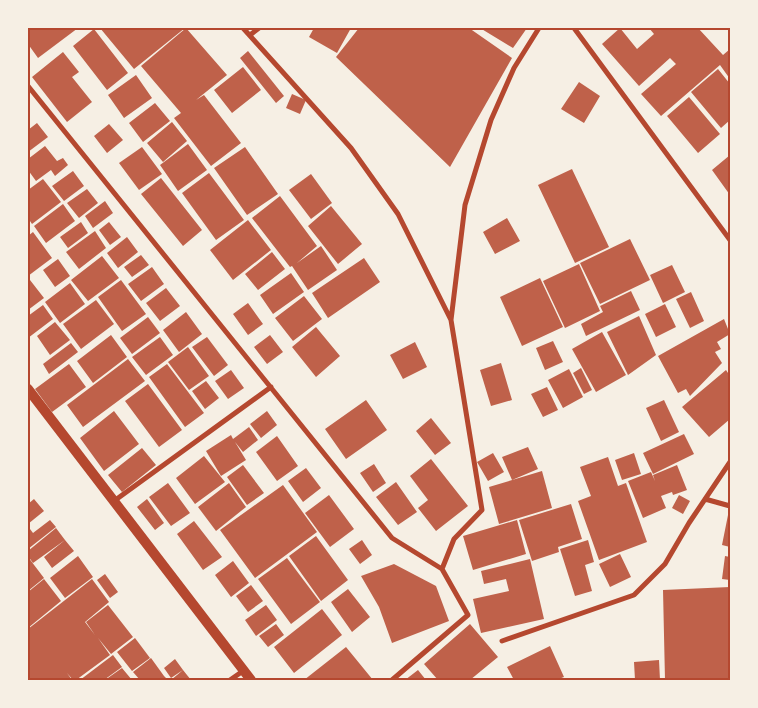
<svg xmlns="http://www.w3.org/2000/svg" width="758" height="708" viewBox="0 0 758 708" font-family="'Roboto Condensed',sans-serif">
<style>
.building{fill:#bf614a}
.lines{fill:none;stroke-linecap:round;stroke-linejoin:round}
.minor{stroke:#b5482f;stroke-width:5}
.secondary{stroke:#b5482f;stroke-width:10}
.neatline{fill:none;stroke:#b5482f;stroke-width:2}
</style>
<rect width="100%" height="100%" fill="#f6efe4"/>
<path class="building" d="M28 28H78L38 58 28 44Z
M100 28H185L134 69Z
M186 28 227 75 196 100 204 95 241 143 211 166 174 118 181 113 141 66Z
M314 28H351L337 53 309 37Z
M359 28H469L512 58 450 167 336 57Z
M480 28H527L513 48Z
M620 28 637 49 654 34 649 28H698L723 55 730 49V79L720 65 661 116 641 94 676 64 670 58 639 86 602 44Z
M94 29 128 73 107 90 73 46Z
M248 51 284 96 276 103 240 58Z
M63 52 79 72 72 77 92 102 67 122 32 77Z
M243 67 261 90 232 113 214 90Z
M718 69 730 84V120L721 128 691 92Z
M136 75 152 98 124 118 108 95Z
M579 82 600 96 584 123 561 109Z
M292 94 306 100 300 114 286 108Z
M689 97 720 134 698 153 667 116Z
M155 103 170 121 143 142 129 123Z
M172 122 187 141 163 162 147 143Z
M37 123 48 137 28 152V130Z
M109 124 123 140 107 153 94 136Z
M188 144 207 170 178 191 160 165Z
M45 146 57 161 63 158 68 165 55 176 51 170 36 181 28 170V159Z
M142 147 162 174 139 190 119 163Z
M245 147 278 194 247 215 214 168Z
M730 155V195L712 170Z
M572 169 609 247 575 263 538 185Z
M73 171 84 186 64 201 52 186Z
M209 173 244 220 216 240 182 193Z
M311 174 332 203 311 219 289 190Z
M161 178 202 230 183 246 141 194Z
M43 179 61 202 32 224 28 218V190Z
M87 189 98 203 79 218 67 203Z
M280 196 317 246 297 263 321 246 337 270 308 290 292 266 290 267 252 218Z
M105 201 113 213 93 228 85 216Z
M63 204 75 221 46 243 34 226Z
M331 206 362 244 338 264 308 226Z
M507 218 520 241 495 254 483 232Z
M248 220 271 250 233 280 210 250Z
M81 222 88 233 68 248 60 237Z
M109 222 121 237 110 245 99 230Z
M95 231 106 248 79 269 66 252Z
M33 232 52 258 28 276V236Z
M127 237 138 252 118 268 107 253Z
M630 239 650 280 600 304 580 263Z
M272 252 285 269 258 290 245 274Z
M141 255 149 265 132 277 124 267Z
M102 256 119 278 88 301 71 280Z
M364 258 380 282 328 318 312 293Z
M58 259 70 276 55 287 43 270Z
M579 264 600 311 565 328 543 281Z
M672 265 685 292 663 303 650 275Z
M152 267 164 284 141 301 128 284Z
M291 273 304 292 273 314 260 295Z
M540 278 563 327 522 346 500 297Z
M30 280 44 298 28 310V282Z
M121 280 146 314 122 331 98 297Z
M70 283 85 304 60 323 45 302Z
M166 288 180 306 160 321 146 303Z
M631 291 640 310 586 336 581 324 603 312 600 306Z
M691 292 704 321 690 328 676 299Z
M304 296 322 319 293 341 275 318Z
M96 300 114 324 81 349 63 324Z
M248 303 263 324 248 335 233 314Z
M665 304 676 327 656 337 645 314Z
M43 305 53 319 28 338V316Z
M186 312 202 334 179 352 163 330Z
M639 316 656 355 628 375 607 332Z
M148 317 160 333 132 354 120 338Z
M724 319 730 334 717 342 721 349 715 352 722 363 690 396 686 389 678 393 658 356Z
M55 322 70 340 50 355 37 336Z
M316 327 340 356 316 377 292 347Z
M602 332 626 375 596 392 572 349Z
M111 335 127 357 93 383 77 361Z
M270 335 283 352 267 364 254 347Z
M160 337 173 355 146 375 132 357Z
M207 337 228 365 214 376 192 347Z
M553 341 563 362 545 370 536 348Z
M415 342 427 367 403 379 390 355Z
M71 343 78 352 49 374 43 364Z
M188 347 209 376 189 390 168 362Z
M128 359 145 381 83 427 67 405Z
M501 363 512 400 491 406 480 370Z
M69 364 86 387 52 412 35 389Z
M167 364 204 413 185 427 149 377Z
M581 368 592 390 584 394 573 373Z
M569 369 583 397 563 408 548 380Z
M231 370 244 388 228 399 215 381Z
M726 370 730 376V419L709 437 682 407Z
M206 381 219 398 205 409 192 391Z
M148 384 182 430 159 447 125 401Z
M547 387 558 410 543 417 531 394Z
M366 400 387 430 346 459 325 429Z
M664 400 679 432 661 441 646 408Z
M114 411 139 444 104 471 80 438Z
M267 411 277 425 261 438 250 424Z
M431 418 451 443 435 455 416 431Z
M249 427 258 440 243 452 235 442 246 460 221 476 206 451 231 435 233 439Z
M684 434 694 454 653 474 643 453Z
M277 436 298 466 277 481 256 452Z
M528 447 538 469 512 480 502 457Z
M142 448 156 465 122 492 108 475Z
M493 453 504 472 488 481 477 462Z
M634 453 641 474 622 480 615 460Z
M204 456 225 482 195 504 176 478Z
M608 457 618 486 626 483 647 542 599 560 578 501 591 496 580 467Z
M431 459 468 506 436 531 418 508 428 500 410 476Z
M374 464 386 483 373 492 360 473Z
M243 465 264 493 247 505 227 477Z
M677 465 687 490 673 495 672 492 661 496 666 508 643 518 628 481 651 472 655 481 653 475Z
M306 468 321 488 303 502 288 481Z
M542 471 552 508 499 524 489 487Z
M396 482 417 512 398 525 376 497Z
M168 483 190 513 171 526 149 497Z
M229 483 246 507 216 531 198 507Z
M283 485 317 532 255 578 220 530Z
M329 495 354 529 330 547 305 513Z
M679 495 690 501 683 514 672 508Z
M34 499 44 511 28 524V504Z
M147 499 164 523 155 530 137 507Z
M571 504 582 539 558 547 559 552 532 561 519 520Z
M728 515H730V547L722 545Z
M50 520 56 527 28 549V531L30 529 33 533Z
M517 520 526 554 473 570 463 536Z
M194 521 222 557 203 570 177 534Z
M56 528 65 540 33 563 28 556V551Z
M316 536 348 580 321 601 289 556Z
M65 540 74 551 52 568 44 557Z
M362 540 372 555 360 564 349 549Z
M588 540 594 562 585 565 592 591 575 596 560 549Z
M620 554 631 577 610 587 599 564Z
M78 556 93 577 65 598 50 578Z
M725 556 730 557V580L722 579Z
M28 557 44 578 28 591Z
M287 558 320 602 291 624 258 579Z
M530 559 544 619 481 633 473 599 509 591 506 579 484 584 481 571Z
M233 561 249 583 231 597 215 575Z
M394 564 436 586 449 621 392 643 379 607 361 576Z
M105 574 118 592 110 598 97 580Z
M44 579 61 601 28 628V592Z
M92 579 109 602 85 622 95 635 86 622 108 605 133 637 111 654 98 638 110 655 76 680H73L67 673 72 680H28V629Z
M251 585 263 601 248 612 236 596Z
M730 587V680H665L663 590Z
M348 589 370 617 352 632 331 602Z
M266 605 277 620 256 636 245 620Z
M322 609 342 635 294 673 274 647Z
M276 624 284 635 268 647 259 636Z
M470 624 498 657 470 680H438L424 664Z
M135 638 150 658 132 671 117 652Z
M550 646 564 677 556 680H514L507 667Z
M346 647 373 680H304Z
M113 655 122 667 104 680H80Z
M151 658 164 676 168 680H140L133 672Z
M175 659 183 670 171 678 164 668Z
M659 660 660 680H635L634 662Z
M122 668 132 680H105Z
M183 670 191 680H171Z
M418 670 426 680H405Z"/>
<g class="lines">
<path class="minor" d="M243 28 351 148 398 214 451 320
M574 28 730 240
M250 35 259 28
M28 86 392 538 442 569 468 615 392 680
M705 499 730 506
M114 501 271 387
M442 569 454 539 482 510 451 320 465 205 491 120 514 68 539 28
M502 641 634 595 665 564 689 523 730 462
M230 680 243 671"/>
<path class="secondary" d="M28 389 251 680"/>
</g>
<rect width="758" height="708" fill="none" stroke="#f6efe4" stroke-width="58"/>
<rect x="29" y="29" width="700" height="650" class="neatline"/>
</svg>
